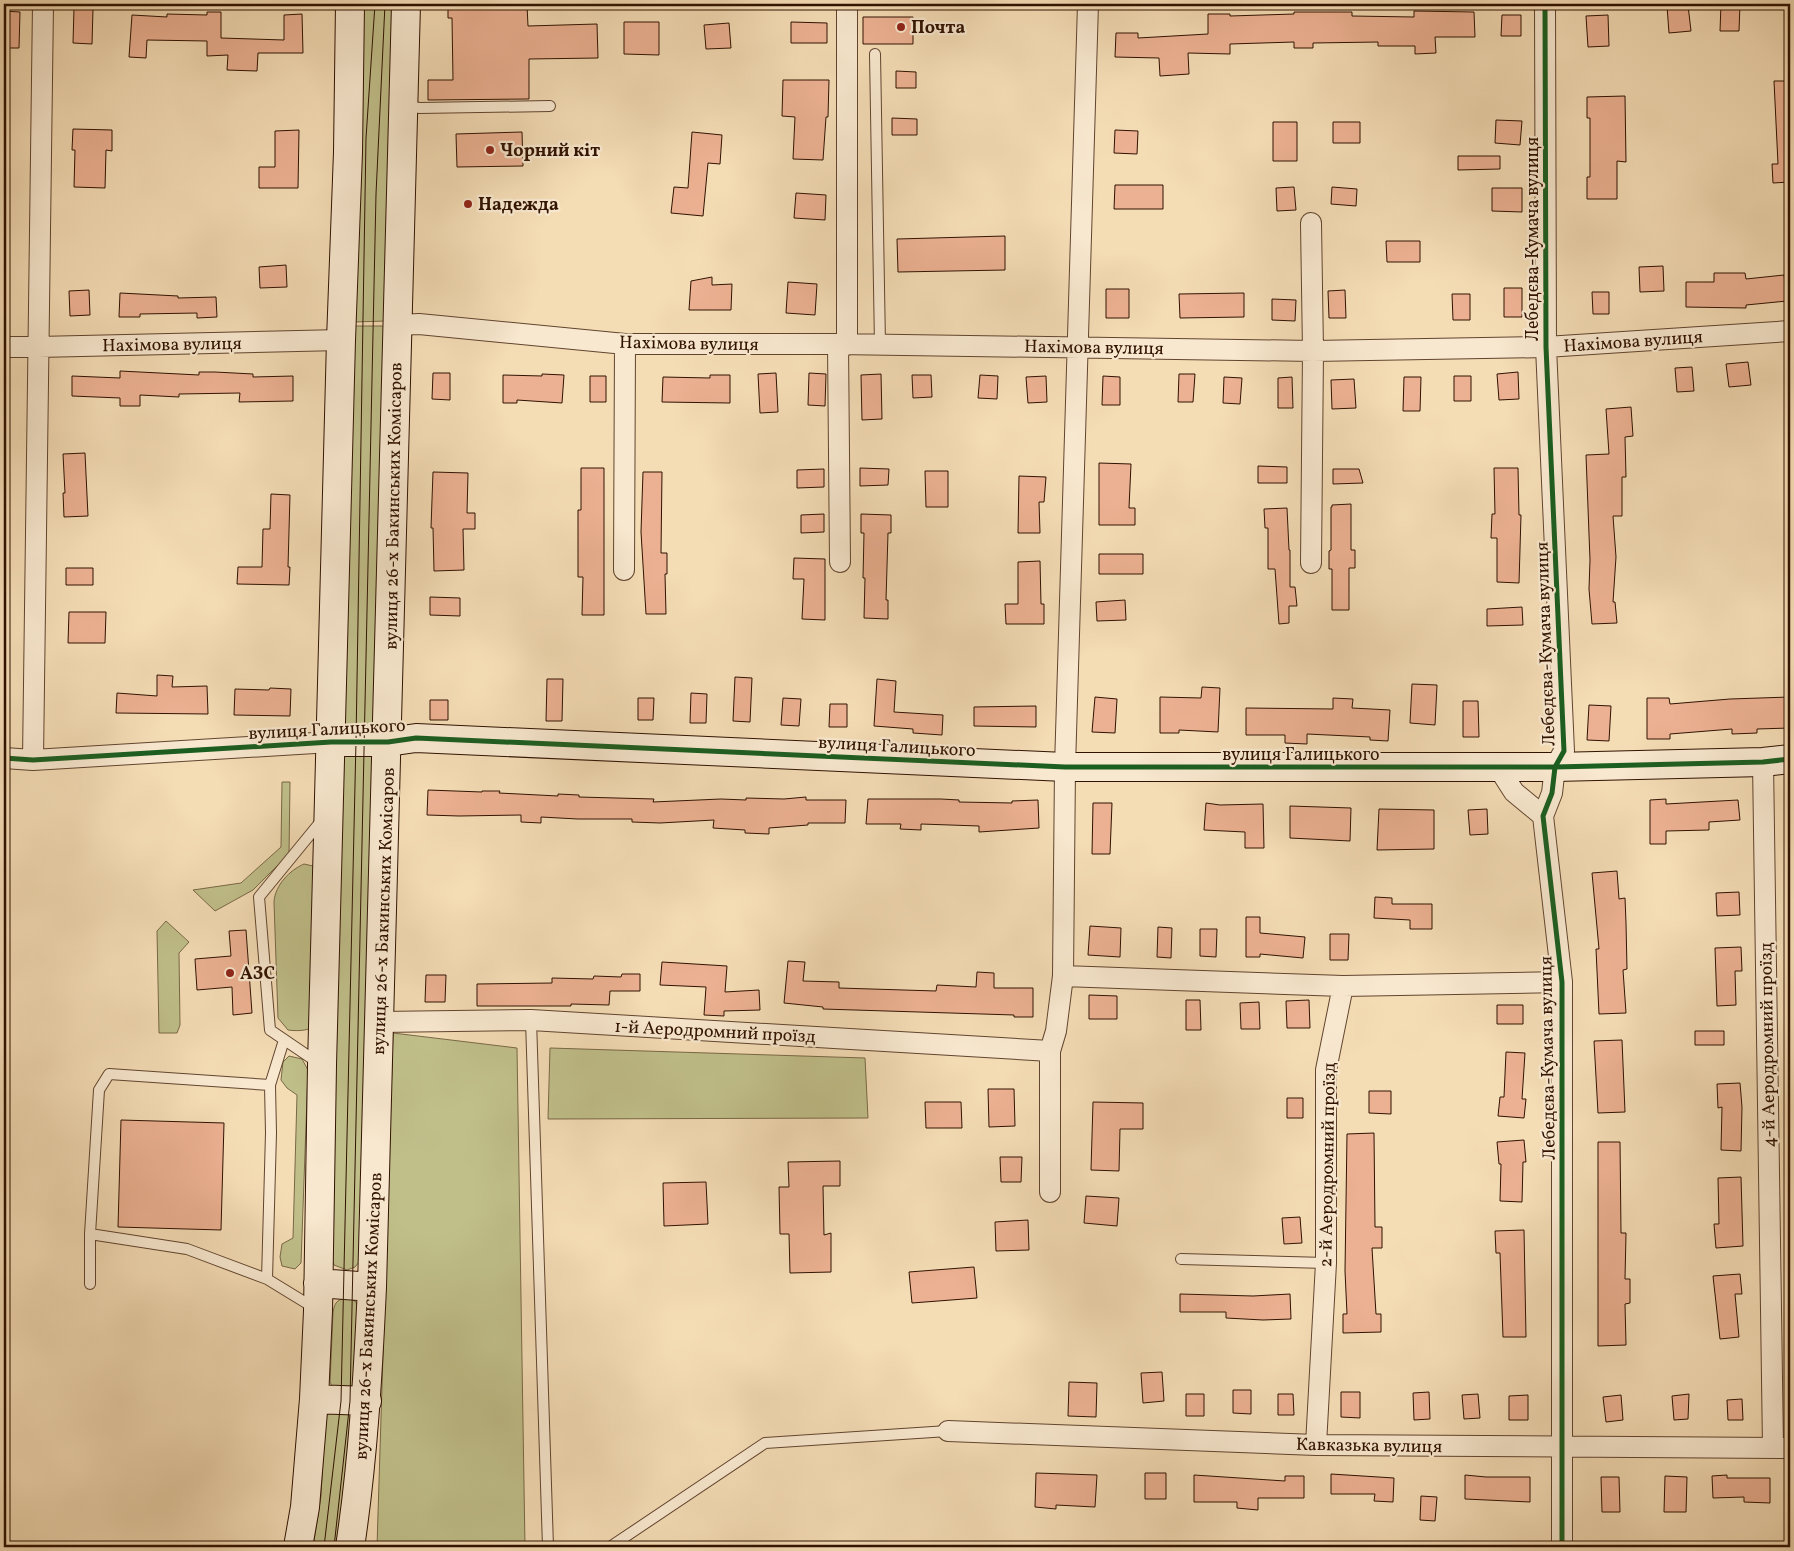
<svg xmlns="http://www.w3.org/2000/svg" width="1794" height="1551" viewBox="0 0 1794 1551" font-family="Vollkorn,serif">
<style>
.green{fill:#c0bf8a;stroke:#786846}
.building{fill:#ecb192;stroke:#301201}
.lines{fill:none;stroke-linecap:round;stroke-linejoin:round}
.lane-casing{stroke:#61442e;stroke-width:12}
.street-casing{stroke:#61442e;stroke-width:22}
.secondary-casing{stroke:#301201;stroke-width:30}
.lane{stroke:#f8e8cf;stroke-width:10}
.street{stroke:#f8e8cf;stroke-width:20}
.secondary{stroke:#f8e8cf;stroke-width:28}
.tram{stroke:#301201;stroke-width:1}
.cycleway-casing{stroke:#f8e8cf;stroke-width:8}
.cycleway{stroke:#1b5e20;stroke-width:5}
.poi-dot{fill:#8f2418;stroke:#f8e8cf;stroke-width:2}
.labels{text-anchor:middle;stroke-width:4.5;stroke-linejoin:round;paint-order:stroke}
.poi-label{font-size:18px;font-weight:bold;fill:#301201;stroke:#f8e8cf;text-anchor:start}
.street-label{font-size:18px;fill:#301201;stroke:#f8e8cf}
</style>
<rect width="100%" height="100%" fill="#f4dcb5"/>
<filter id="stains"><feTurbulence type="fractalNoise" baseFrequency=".004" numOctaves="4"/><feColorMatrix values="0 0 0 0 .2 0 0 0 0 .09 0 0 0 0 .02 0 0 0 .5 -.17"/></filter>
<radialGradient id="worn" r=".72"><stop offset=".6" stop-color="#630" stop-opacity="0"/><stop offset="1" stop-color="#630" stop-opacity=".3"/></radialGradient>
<path class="green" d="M360 4H397L387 321 353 322Z
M353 326H387L376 720 368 726 355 730 348 727 342 720Z
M342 751 374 754 363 1257 355 1267 347 1270 334 1265 329 1253Z
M282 782H290L289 854 253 890 215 911 193 890 241 883 281 847Z
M304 864 313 866 316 870 312 1028C304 1031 296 1031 288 1030L278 1018 274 902C275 885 290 870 304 864Z
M166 921 189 942 179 953 180 1025 177 1033H159L157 931Z
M393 1033 517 1048 525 1547H377Z
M550 1048 865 1058 868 1118 548 1119Z
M289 1056 302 1059 308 1070 301 1263 295 1269 282 1266 280 1257 282 1244 293 1238 297 1095 287 1088 281 1080 283 1062Z
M349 1298 356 1302 359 1312 357 1385 351 1390 332 1386 330 1382 333 1312C335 1301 338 1299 349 1298Z
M328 1412H352L341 1547H313L321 1496 325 1420Z"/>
<path class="building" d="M448 4H492V6L527 5 528 26 597 24 598 58 529 59V99L428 100V80H453L452 18H448Z
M1721 4H1740L1739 31H1720Z
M1688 5 1691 31 1669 33 1667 6Z
M74 8 93 9 92 44 73 43Z
M4 11 20 12 19 48H4Z
M1414 11 1474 12 1475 37H1435L1436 53 1415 54V46H1378V42L1313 43V48H1294V42L1230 44V54L1188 53 1189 74 1160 76 1159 58 1115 57 1116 33H1138V38L1208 34V14H1230V16L1294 14V12H1352V16L1414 17Z
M207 12H221V38L284 40V15L302 14 303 53H258L257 71 227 70 228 55 207 56V41L147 40 146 58 129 57 132 15 167 17V14L207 15Z
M1502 15H1521V36H1501Z
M1608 15 1609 46 1588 47 1586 16Z
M863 17H913V44H863Z
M624 22H659V55L624 54Z
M791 22 827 23V43H791Z
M729 23 731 48 706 49 704 25Z
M896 71 916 72V88H896Z
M783 80H829L828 117H826L823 160 793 159 795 117 782 116Z
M1774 81H1790V182L1773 183 1772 164H1778Z
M1625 96 1626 162 1617 161V199H1587V177H1590V118H1587V97Z
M892 118 917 119V135H892Z
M1496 120 1522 121 1520 145 1495 143Z
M1273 122H1297V161H1273Z
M1333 122H1360V143H1333Z
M73 129 112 130V151L106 150 105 188 74 187 75 150H72Z
M299 130 298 188H259V167H275V131Z
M1115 130 1138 131 1137 154 1114 153Z
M522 132 523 166 457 167 456 134Z
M692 132 722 135 720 164 708 163 703 216 671 213 674 187 688 188Z
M1458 156H1500V169L1458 170Z
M1115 185H1163V209H1114Z
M1294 187 1296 210 1277 211 1276 188Z
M1332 187 1357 189 1356 206 1331 204Z
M1492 188H1522V212L1492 211Z
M796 193 826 195 825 220 794 218Z
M1005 236V270L898 272 897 239Z
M1386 241H1420V262H1387Z
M286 265 287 287 260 288 259 267Z
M1663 266 1664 291 1640 292 1639 267Z
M1714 273H1745L1746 279 1784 275 1787 301 1746 305V308L1686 307V282H1714Z
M712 277V285L732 284 731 310H689L691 281Z
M788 282 817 284 815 315 786 313Z
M1504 288H1522V317H1504Z
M1106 289H1129V318H1106Z
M89 290 90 315 70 316 69 291Z
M1345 290 1346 318H1329L1328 291Z
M1592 292H1609V314H1593Z
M120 293 178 296V298L216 297 217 317 197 318V313L140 314V317H119Z
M1244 293V317L1180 318 1179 294Z
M1452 294H1470V320H1453Z
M1272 299 1296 300 1295 321 1272 320Z
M1748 362 1751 385 1729 387 1726 364Z
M1692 367 1694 391 1677 392 1675 368Z
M120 371 199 375V372H215L253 374V377L293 376V401L239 402 240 393 179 394V397L140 395V406H120V398L72 396V376L120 378Z
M1518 372 1519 399 1499 400 1497 374Z
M433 373H450V400L432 399Z
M776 373 778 412 760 413 758 374Z
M809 373 826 374 825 406 808 405Z
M542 374 564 375 562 403 517 400V403H503V375L542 376Z
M881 374 882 419 862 420 861 375Z
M1179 374H1195L1193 402H1178Z
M710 375H730V403L662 402 663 377 710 378Z
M912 375H931L932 397 913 398Z
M980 375 998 376 997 399 978 398Z
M590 376H606V402H590Z
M1046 376 1047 402 1028 403 1026 377Z
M1103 376 1120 377V405H1102Z
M1454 376H1471V401H1454Z
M1224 377 1242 378 1240 404 1223 403Z
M1292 377 1293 408H1278V378Z
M1404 377H1421L1420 411H1403Z
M1354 379 1356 408 1332 409 1331 380Z
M1631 407 1633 436 1625 437 1626 477H1622V516H1613L1616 557 1613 602H1615L1617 623 1592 624 1589 589 1590 560 1586 455 1609 454 1606 409Z
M85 453 88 516 64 517 63 493H65L63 454Z
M1099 463 1131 464 1129 508H1135V525H1099Z
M1258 466 1287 467V483H1258Z
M581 468H604V615H582L583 577H578V510H581Z
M860 468 889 469 888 485 860 486Z
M1494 468H1518L1519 515H1521L1519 583 1497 582V538H1491L1492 514H1495Z
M824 469V487L797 488V470Z
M1333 469H1359L1363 483 1333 484Z
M925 471H948V507H926Z
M433 472 468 473 467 513H475V529H463L464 570 434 571 433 528H431Z
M643 472H662L661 553H667V574H665L666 614H646L641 532Z
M1019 476 1046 477 1044 502H1039L1040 533H1018Z
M271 494 290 495 288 567H290L289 585 237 584 238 567H262L263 529H270Z
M1351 504V550H1355V568H1349V610H1332V569H1329V551L1331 550V507H1332V505Z
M1287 508 1289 550H1290V587H1295L1297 606H1289V623L1279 624 1275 569H1268V528H1265L1264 509Z
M824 514V532L801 533V515Z
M861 514 891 515V533H888L886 600H888V619L864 618 865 578H863L864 533H861Z
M1099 554H1143V574H1099Z
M794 558 825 559V620L802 619 804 579H793Z
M1040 561 1041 604H1044V624H1006L1005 604H1018V562Z
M66 568H93V585H66Z
M430 597 460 598V616L430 615Z
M1125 600 1126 620 1097 621 1096 602Z
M1522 607 1523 625 1487 626V609Z
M69 612H106L105 643H68Z
M157 675 173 676 172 687 207 686 208 714 116 713 117 693 157 696Z
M735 677 752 678 750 722 733 721Z
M547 679H563L562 721H546Z
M877 679 896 681 894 712 943 715 942 735 913 733V729L874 726Z
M1412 684 1437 685 1435 725 1410 723Z
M1202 687 1220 688 1218 732 1179 730V733H1160V697L1201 698Z
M270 688 291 689 290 716 234 715 235 689 269 690Z
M691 693 707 694 706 723H690Z
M1095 697 1117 699 1115 733 1092 732Z
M1790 697V728L1757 729V733L1732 734V729L1670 734V739H1647V698H1669L1670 704 1730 699Z
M638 698H654L653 720H638Z
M783 698 801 699 799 726 781 725Z
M1333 698 1353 699 1352 708 1390 710 1388 741 1370 740V737L1307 734V744L1285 743V735H1246V708L1333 709Z
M430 700H448V720H430Z
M1463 701H1478L1479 737H1463Z
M830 704H847V727H829Z
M1589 705 1611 706 1609 741 1587 740Z
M1036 706V727L974 726V707Z
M428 790 482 792V791H500L499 793 558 796V794L579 795V797L654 799 653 802 721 799 746 800V798L784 799 806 797V800H846L845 823H808V825L769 828V834L745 833V830L713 828 714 820 660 823 632 822V819H578L541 817V823L521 822V815L459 816 427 815Z
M868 799H941L959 800V802L1012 803V801L1038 800 1039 828 979 832V826L921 824V830L900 829 901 824H866Z
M1666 799V804L1738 800 1740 820 1709 822V830L1666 831V844H1650V800Z
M1093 803H1112L1110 854H1092Z
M1206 803 1220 805 1263 804 1264 848H1245V832L1204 830Z
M1290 806 1351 808 1350 841 1290 838Z
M1379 809 1434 810V849L1377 850Z
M1487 809 1488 834 1470 835 1468 810Z
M1617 871 1619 899 1625 898 1626 923 1627 969 1623 970 1626 1013 1599 1014 1596 949H1599L1592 873Z
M1739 892 1740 915 1717 916 1716 893Z
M1375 897 1392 898V904H1432V929H1410V920L1374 918Z
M1246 917H1260V933L1305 937 1303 958 1260 954V957H1246Z
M1090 926 1121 928 1120 957 1088 955Z
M1158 927 1172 928 1171 958 1157 957Z
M1200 929H1217L1216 957 1200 956Z
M246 930 252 1013 233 1015 232 987 197 990 195 959 231 956 229 931Z
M1330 934H1349L1348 960H1330Z
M1741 947 1742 971H1735L1736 1005 1717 1006 1715 948Z
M788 961 805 962 803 981 839 982V988L936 991 937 985 976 987 977 972 994 973V988H1033V1017H1014V1015L823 1009V1007L784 1003Z
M662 962 727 966 725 992 759 990 760 1010 724 1011V1016L704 1015 706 987 660 985Z
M622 974H640V991H610L609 1005 571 1004V1006H477V984L552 983V978L593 979 594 976 621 977Z
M426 975H446L445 1002H425Z
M1089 995 1117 996V1019H1089Z
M1186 1000H1200L1201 1030H1186Z
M1309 1000 1310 1028H1287L1286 1001Z
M1259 1002 1260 1029H1241L1240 1003Z
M1497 1005H1523V1024H1497Z
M1695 1031H1724V1045H1695Z
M1622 1040 1625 1112 1598 1113 1594 1041Z
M1506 1052 1525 1053 1522 1099H1526L1524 1118 1498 1116 1500 1097H1504Z
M1740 1083 1742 1107 1741 1151 1721 1150 1722 1107 1718 1108 1717 1084Z
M988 1089H1014L1015 1126 989 1127Z
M1369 1091H1391V1114L1369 1113Z
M1287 1098H1303V1118H1287Z
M925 1102H961L962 1128H926Z
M1093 1102 1143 1103V1129H1120L1119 1171 1091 1170Z
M121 1120 224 1123 221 1230 118 1227Z
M1374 1133 1375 1227H1382V1248H1372L1376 1314H1381V1332L1343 1333V1314H1347L1345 1271 1347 1134Z
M1524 1140 1526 1162H1523L1522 1202 1500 1201 1501 1164H1499L1497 1142Z
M1598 1142H1620L1621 1233H1626L1625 1279H1630V1303L1625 1304 1626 1345 1598 1346Z
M1000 1157H1022L1021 1182H1001Z
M840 1161V1186H823L824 1235 831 1233V1272L790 1273 789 1234H780L779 1187H789L788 1162Z
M1741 1177 1743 1246 1716 1248 1714 1224H1719L1718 1178Z
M706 1182 708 1224 664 1226 663 1183Z
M1086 1196 1119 1198 1117 1226 1084 1223Z
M1300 1217 1302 1243 1284 1244 1282 1218Z
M1028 1220 1029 1250 996 1251 995 1222Z
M1524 1230 1526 1337H1503L1500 1253H1496L1495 1231Z
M974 1267 977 1298 912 1303 909 1272Z
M1740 1274 1742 1294H1735L1739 1337 1720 1339 1713 1276Z
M1180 1294 1253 1296 1290 1294 1291 1319 1263 1320 1226 1318V1312H1180Z
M1162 1372 1164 1401 1143 1403 1141 1373Z
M1069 1382 1097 1383 1096 1417 1068 1416Z
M1233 1390H1251V1414L1233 1413Z
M1341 1392H1360V1418L1341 1417Z
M1429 1392 1430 1419 1414 1420 1413 1393Z
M1186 1394H1204V1416H1186Z
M1278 1394H1293L1294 1415H1278Z
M1478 1394 1480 1418 1464 1419 1462 1395Z
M1689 1394 1688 1419 1674 1420 1672 1396Z
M1528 1395V1420H1509V1396Z
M1621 1395 1623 1420 1606 1422 1603 1397Z
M1742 1399 1743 1420H1728L1727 1400Z
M1036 1473 1097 1475 1095 1507 1056 1505V1509L1035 1507Z
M1145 1473H1166V1499H1145Z
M1331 1474 1394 1478 1393 1502 1374 1501 1375 1494H1331Z
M1194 1475 1285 1481V1476H1304V1498H1258V1510L1237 1508V1502H1194Z
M1465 1475 1486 1477H1530V1502L1465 1499Z
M1727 1475V1478H1770V1503L1744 1502V1497L1713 1498 1712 1476Z
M1665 1476 1687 1477 1686 1512H1664Z
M1601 1477H1619L1620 1512H1602Z
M1421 1496 1437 1497 1435 1521 1420 1520Z"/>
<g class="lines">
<g class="lane-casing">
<path id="lane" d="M875 54 880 345
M404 106 420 108 550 106
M531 1020 548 1547
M320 1064 270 1030 259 897 322 820
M270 1085 271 1133 267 1279 316 1309
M90 1234 187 1249 267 1279
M1181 1259 1326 1263
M90 1284V1234L99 1090 109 1074 270 1085 284 1040
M610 1547 765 1443 948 1431"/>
</g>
<g class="street-casing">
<path id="street" d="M847 4V345
M1545 4 1546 347 1564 751 1555 767 1552 793 1543 816 1562 982V1547
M1311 223 1313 351 1311 563
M398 325 419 324 625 344H838L1313 351 1546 347 1790 331
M838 344 840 562
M4 347H38L341 340
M624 570 625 344
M4 758 33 760 331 742
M33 760 43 4
M1763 762 1773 1447
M1498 767 1514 792 1543 816
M1063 976 1343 986 1326 1070V1263L1316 1445
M1343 986 1562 982
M380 1022 531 1020 1050 1051
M1050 1192V1051L1056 1031 1063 976 1065 767 1088 4
M948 1431 1316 1445 1790 1448"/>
</g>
<g class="secondary-casing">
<path id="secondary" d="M331 742H388L416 738 1065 767H1555L1763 762 1790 759
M318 1283 372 1287
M314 1399 367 1401
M298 1547 305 1507 314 1399 318 1311 322 1065 341 340 348 152 350 4
M350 1547C363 1461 368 1374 372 1287L406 4"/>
</g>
<use href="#lane" class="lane"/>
<use href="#street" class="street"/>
<use href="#secondary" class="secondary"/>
<path class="tram" d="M324 1547 341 1401 356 741 366 138 375 4
M334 1547 350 1401 376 194 385 4"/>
<g class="cycleway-casing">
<path id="cycleway" d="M1545 4 1546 347 1564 751 1555 767 1552 793 1543 816 1562 982V1547
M4 758 33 760 331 742H388L416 738 1065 767H1555L1763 762 1790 759"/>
</g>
<use href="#cycleway" class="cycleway"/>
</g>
<g class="poi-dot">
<circle cx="901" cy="27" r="5"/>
<circle cx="490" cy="150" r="5"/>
<circle cx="468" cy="204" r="5"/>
<circle cx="230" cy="973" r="5"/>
</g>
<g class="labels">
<g class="poi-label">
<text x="911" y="33">Почта</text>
<text x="500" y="156">Чорний кіт</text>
<text x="478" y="210">Надежда</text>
<text x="240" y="979">АЗС</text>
</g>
<g class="street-label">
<text transform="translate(1532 239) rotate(-90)" y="6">Лебедєва-Кумача вулиця</text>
<text transform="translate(1633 341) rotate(-4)" y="6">Нахімова вулиця</text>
<text transform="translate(689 343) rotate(1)" y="6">Нахімова вулиця</text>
<text transform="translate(172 344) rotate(-1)" y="6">Нахімова вулиця</text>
<text transform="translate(1094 347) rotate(1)" y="6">Нахімова вулиця</text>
<text transform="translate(393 506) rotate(-89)" y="6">вулиця 26-х Бакинських Комісаров</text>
<text transform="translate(1545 644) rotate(-92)" y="6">Лебедєва-Кумача вулиця</text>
<text transform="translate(327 729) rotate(-3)" y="6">вулиця Галицького</text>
<text transform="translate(897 746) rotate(3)" y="6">вулиця Галицького</text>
<text x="1301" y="760">вулиця Галицького</text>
<text transform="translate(383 911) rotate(-88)" y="6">вулиця 26-х Бакинських Комісаров</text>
<text transform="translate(715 1031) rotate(3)" y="6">1-й Аеродромний проїзд</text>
<text transform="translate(1767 1045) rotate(-91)" y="6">4-й Аеродромний проїзд</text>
<text transform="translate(1547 1058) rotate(-91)" y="6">Лебедєва-Кумача вулиця</text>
<text transform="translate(1327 1165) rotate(-89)" y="6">2-й Аеродромний проїзд</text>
<text transform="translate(368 1316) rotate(-87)" y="6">вулиця 26-х Бакинських Комісаров</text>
<text transform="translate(1369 1445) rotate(1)" y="6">Кавказька вулиця</text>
</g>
</g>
<rect width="1794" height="1551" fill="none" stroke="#f4dcb5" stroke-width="20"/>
<rect x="5" y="5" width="1784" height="1541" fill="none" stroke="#301201" stroke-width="2.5"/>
<rect x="10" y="10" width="1774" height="1531" fill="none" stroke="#301201"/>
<rect width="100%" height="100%" filter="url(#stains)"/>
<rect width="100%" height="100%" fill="url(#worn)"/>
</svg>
